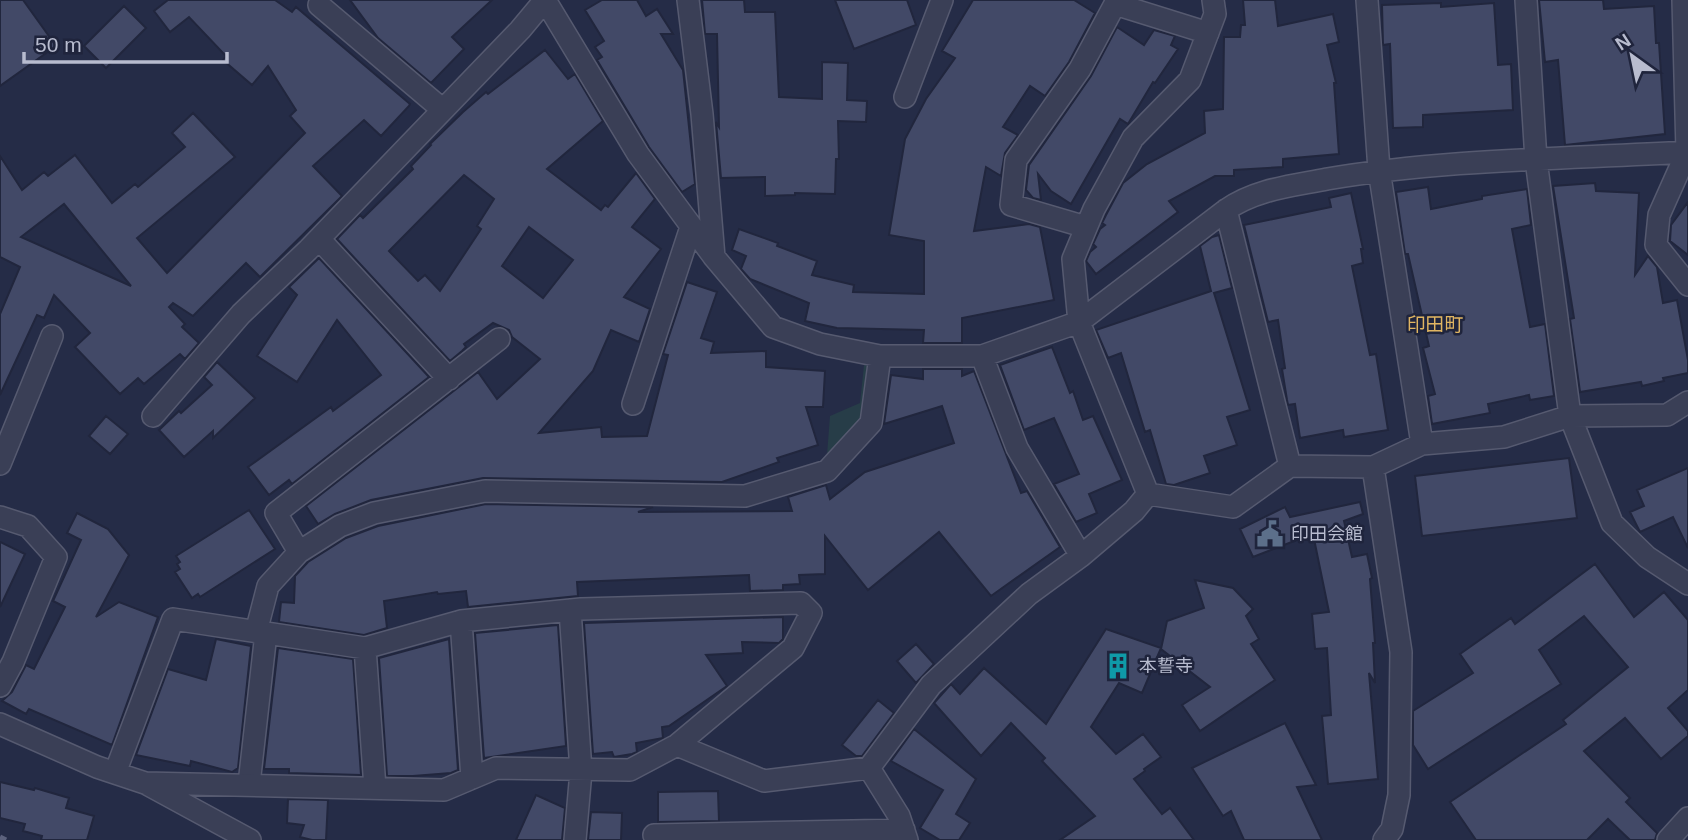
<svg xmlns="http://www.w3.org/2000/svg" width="1688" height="840" viewBox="0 0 1688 840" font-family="Arial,'Noto Sans JP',sans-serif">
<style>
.green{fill:#273d48}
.building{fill:#424967;stroke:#21263d;stroke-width:2;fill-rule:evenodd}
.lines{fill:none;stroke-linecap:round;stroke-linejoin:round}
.minor-casing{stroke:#565a70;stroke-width:24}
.minor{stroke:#3a3f56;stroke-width:21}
.rail{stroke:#5c627d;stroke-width:5;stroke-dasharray:7 7;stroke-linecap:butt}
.labels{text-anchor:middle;stroke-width:5;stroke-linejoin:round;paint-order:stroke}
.poi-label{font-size:18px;fill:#b8bccf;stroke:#1f243c;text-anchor:start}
.neighbourhood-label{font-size:19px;fill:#e0b562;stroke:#1f243c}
</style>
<rect width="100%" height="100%" fill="#252c47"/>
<path class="green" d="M864 365 873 367 865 423 835 453 827 455 830 416 860 403Z"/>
<path class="building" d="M0 0H23L56 46 0 86Z
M168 0H275L292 12 296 7 410 104 409 106 381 136 364 120 313 166 342 196 260 277 246 263 193 316 173 303 169 307 185 324 182 327 199 343 185 359 180 354 144 384 138 378 120 394 75 347 90 333 54 295 44 318 37 315 0 395V314L20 267 0 257V156L22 190 44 172 48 176 75 155 112 203 135 184 138 187 185 147 172 133 193 113 235 157 137 238 167 273 305 133 290 116 296 110 268 66 252 85 223 60 226 56 189 17 170 32 154 11ZM64 204 131 286 21 237Z
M350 0H492L452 37 464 49 431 83 378 38Z
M602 0H637L646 16 657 9 673 34H661L683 70 695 184 682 192 649 147 597 60 602 57 595 47 604 41 585 10Z
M702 0H744L745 12H775L779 97 822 99V62L848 63 847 100 867 101 866 122 838 121 839 159H836L835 194 795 193V195L765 196V177L721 178 716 122 719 127 717 34H705Z
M835 0H907L916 25 854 49Z
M973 0H1074L1095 13 1069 62 1045 96 1030 86 1003 127 1018 135 1005 153 1001 176 986 167 974 231 1029 224 1040 227 1054 300 962 318V343H923L924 330 837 328 805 321 809 303 750 279 741 269 746 256 732 250 739 229 778 243 777 246 817 261 812 275 854 285 853 292 924 294V241L889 235 905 139 926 99 955 58 942 51Z
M1243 0H1275L1278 26 1333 14 1339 42 1327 45 1336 83H1334L1339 154 1283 159V167L1234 170V176H1215L1169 201 1178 212 1096 274 1086 261 1090 252 1096 247 1093 244 1100 229 1105 225 1102 223 1106 215 1123 183 1147 164 1205 133 1204 111 1223 109 1224 37H1240L1241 25H1245Z
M1539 0H1603L1604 9 1654 6 1656 43H1659L1665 134 1565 145 1558 60 1545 62Z
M1441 3V7L1494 3 1498 65 1511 64 1513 110 1423 115V127L1393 128 1390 44 1383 45 1382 5Z
M124 6 146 28 106 68 84 46Z
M1117 27 1144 45 1154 30 1175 36 1171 45 1178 49 1155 83 1153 82 1128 124 1120 119 1071 204 1051 191 1038 174 1041 200 1033 198 1026 190 1029 165 1091 76Z
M545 50 568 79 575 74 603 121 547 169 601 210 605 205 608 207 636 173 655 199 632 227 661 249 624 297 650 309 639 342 611 330 593 371 539 433 601 427 602 437 647 436 668 355 663 354 687 282 717 292 701 338 714 342 711 353 766 351V367L825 371 823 407H806L818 445 777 458 779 462 722 482 483 478 371 500 335 514 318 524 306 506 478 372 497 399 540 359 512 337 509 330 493 323 464 344 466 347 462 351 450 361 337 239 360 215 363 218 413 169 411 166 431 145 430 144 463 112 486 92 488 94ZM464 175 494 199 477 226 481 229 440 291 425 275 418 281 389 251ZM529 227 573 260 543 298 502 266Z
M1595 183 1596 191 1639 193 1635 275 1648 256 1657 267 1663 303 1677 300 1688 360V373L1663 378 1664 381 1642 386 1641 382 1580 392 1570 319 1574 318 1553 186Z
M1428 187 1431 209 1482 199V196L1527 189 1531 225 1512 229 1530 327 1545 324 1554 396 1530 400 1529 395 1488 404 1490 413 1432 424 1428 396 1435 394 1423 348 1429 346 1408 254H1405L1396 192Z
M1351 193 1363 249H1361L1363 263 1352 266 1370 355 1376 354 1388 430 1344 437 1343 430 1300 438 1295 404 1288 405 1287 400 1282 369 1285 368 1278 320 1268 322 1244 225 1331 207 1329 198Z
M1688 202V255L1670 241 1671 225Z
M1219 235 1232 288 1214 293 1250 410 1227 417 1237 445 1204 456 1210 473 1174 485 1166 484 1150 430 1145 432 1121 353 1108 358 1096 330 1211 291 1200 246 1212 237Z
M319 258 429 377 292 484 289 480 269 495 248 467 331 407 333 411 381 375 337 320 297 382 257 356 297 295 289 287Z
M1052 347 1070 393 1073 391 1083 420 1093 416 1122 480 1089 494 1097 513 1076 522 1054 484 1079 474 1054 418 1024 430 1000 365Z
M217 362 255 398 213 438V431L184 457 159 430 179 411 181 413 212 385 204 377Z
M923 369H962V376L974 371 1021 493 1027 491 1060 547 991 596 939 532 868 590 825 536V574L799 575 800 584 783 585V590L750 591 749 575 577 582 578 596 468 607 466 591 438 594 437 592 384 601 387 628 364 635 279 622 281 602 294 603 295 576 308 562 346 538 378 526 486 504 653 507 638 512 792 511 788 497 826 485 830 499 865 472 954 443 942 406 884 424 891 375 923 379Z
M106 416 128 434 110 454 89 436Z
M1569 458 1577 518 1422 536 1415 476Z
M1688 468V548L1673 517 1640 532 1630 512 1644 506 1637 490Z
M1360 502 1363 514 1344 521 1352 557 1367 554 1372 578 1370 579 1375 643H1373L1375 683 1369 673 1378 779 1328 784 1322 716 1331 715 1327 648 1315 649 1312 614 1329 612 1314 539 1308 540 1307 536 1253 557 1240 529 1285 507 1290 517Z
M249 510 275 549 200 597 198 594 192 598 175 572 180 569 177 564 180 562 176 556Z
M77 513 108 529 129 555 96 617 119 602 158 617 112 745 29 709 26 714 2 701 12 692 26 665 34 669 65 607 53 601 81 540 67 533Z
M0 542 25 554 0 607Z
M1595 564 1634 617 1664 592 1688 620V690L1668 708 1688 731V736L1661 759 1625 718 1584 751 1630 798 1626 802 1657 833 1655 840H1630L1608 819 1587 840H1476L1450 802 1566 724 1563 720 1628 667 1584 616 1539 650 1561 684 1428 769 1413 745V711L1473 673 1460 654 1511 618 1515 624Z
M1195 580 1233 588 1253 609 1246 616 1259 639 1251 644 1275 680 1200 731 1182 705 1210 687 1161 649 1167 621 1204 608Z
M783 617V639L779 643 742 642 743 653 706 655 727 686 669 726 662 727 663 738 636 743 637 752 632 754 614 757 612 752 593 754 584 623Z
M558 625 566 746 484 758 475 633Z
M1106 629 1161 648 1142 693 1119 683 1091 727 1116 754 1143 734 1161 757 1144 769 1145 771 1134 779 1162 814 1170 808 1194 840H1060L1095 816 1042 761 1045 758 1011 723 981 756 934 703 951 684 960 694 984 668 1046 724Z
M216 639 251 646 238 768 232 772 191 761 190 766 136 755 168 669 206 680Z
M449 639 458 770 451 773 413 776H387L379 658Z
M916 644 934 664 916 683 897 661Z
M278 648 353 659 361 775 289 773V769H264Z
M878 700 894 713 862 756H856L842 745Z
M1285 723 1316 785 1297 787 1322 840H1244L1231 811 1223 816 1192 768Z
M914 729 976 779 956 814 970 823 959 840H940L920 828 943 790 891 761Z
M0 782 34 790 35 788 69 798 66 808 94 816 87 840H41L42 836 23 831 25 824 0 818Z
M718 791 719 821 658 822V792Z
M536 795 565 808 562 840H516Z
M288 799 328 800 326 840H312L300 837 304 825 287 823Z
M591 812 622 813 621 840H588Z"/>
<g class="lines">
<g class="minor-casing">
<path id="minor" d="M545 0 638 154 714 257 773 327 820 344 880 356H982L1079 322 1226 210C1256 189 1292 186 1327 179 1445 159 1567 159 1687 152L1683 0
M688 0 702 114 714 257
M1367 0 1379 170 1422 444
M1526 0 1536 160 1570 416 1612 523 1647 557 1688 584
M319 5 443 110
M905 97 942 0
M1688 150 1659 215 1656 245 1688 285
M1226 210 1290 466
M1086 227 1011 205 1016 160 1080 69 1115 4 1208 33
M319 239 449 379
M982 356 1017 448 1081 556
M633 404 691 227
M153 416 241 314 308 250 520 30 545 0
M0 464 52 336
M1373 467 1401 652 1399 795 1392 829 1384 840
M1148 494 1233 507 1290 466 1373 467 1422 444 1504 437 1570 416 1667 415 1688 402
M1148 494 1079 322 1073 259 1094 209 1133 138 1190 80 1215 14 1213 0
M0 517 28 526 56 557 13 662 0 686
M299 552 276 513 499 339
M570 610 581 771 575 840
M461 621 472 778
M256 632 268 586 299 552 340 526 374 513 485 491 745 496 827 471 871 423 880 356
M365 648 375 788
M0 724 97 767 145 783 250 840
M869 768 899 816 907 840
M115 773 173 619 365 648 461 621 581 609 801 603 811 613 793 648 677 745
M145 783 444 790 496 768 630 770 677 745 764 781 869 768 931 685 1029 594 1081 556 1134 511 1148 494
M249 784 266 633
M654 835 904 830
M1668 840 1688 818"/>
</g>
<use href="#minor" class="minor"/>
<path class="rail" d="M0 837 6 840"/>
</g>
<defs>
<g id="civic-bare" transform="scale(2.1)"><path d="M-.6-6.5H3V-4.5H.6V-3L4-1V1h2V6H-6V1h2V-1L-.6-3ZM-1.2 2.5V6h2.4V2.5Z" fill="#5c6f8a" stroke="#1f243c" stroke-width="2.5" paint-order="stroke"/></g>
<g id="building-bare" transform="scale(2.1)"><path d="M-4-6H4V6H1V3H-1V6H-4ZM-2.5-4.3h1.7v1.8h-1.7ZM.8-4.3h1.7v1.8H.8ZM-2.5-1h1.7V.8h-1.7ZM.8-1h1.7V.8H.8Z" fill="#0f9aa8" stroke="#1f243c" stroke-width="2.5" paint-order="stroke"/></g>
</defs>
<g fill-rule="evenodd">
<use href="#civic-bare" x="1270" y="534"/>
<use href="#building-bare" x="1118" y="666"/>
</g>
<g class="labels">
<g class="poi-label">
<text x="1291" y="540">印田会館</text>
<text x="1139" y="672">本誓寺</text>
</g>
<g class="neighbourhood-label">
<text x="1435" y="331">印田町</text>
</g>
</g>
<g transform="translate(1632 56) rotate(327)" stroke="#1f243c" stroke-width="5" paint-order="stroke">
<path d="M0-5L12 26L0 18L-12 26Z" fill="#b8bccf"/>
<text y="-10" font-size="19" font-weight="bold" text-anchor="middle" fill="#b8bccf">N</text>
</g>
<path d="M24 52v10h203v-10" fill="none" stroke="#b8bccf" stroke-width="3.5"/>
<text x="35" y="52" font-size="21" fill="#b8bccf" stroke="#1f243c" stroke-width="5" paint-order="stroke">50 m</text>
</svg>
